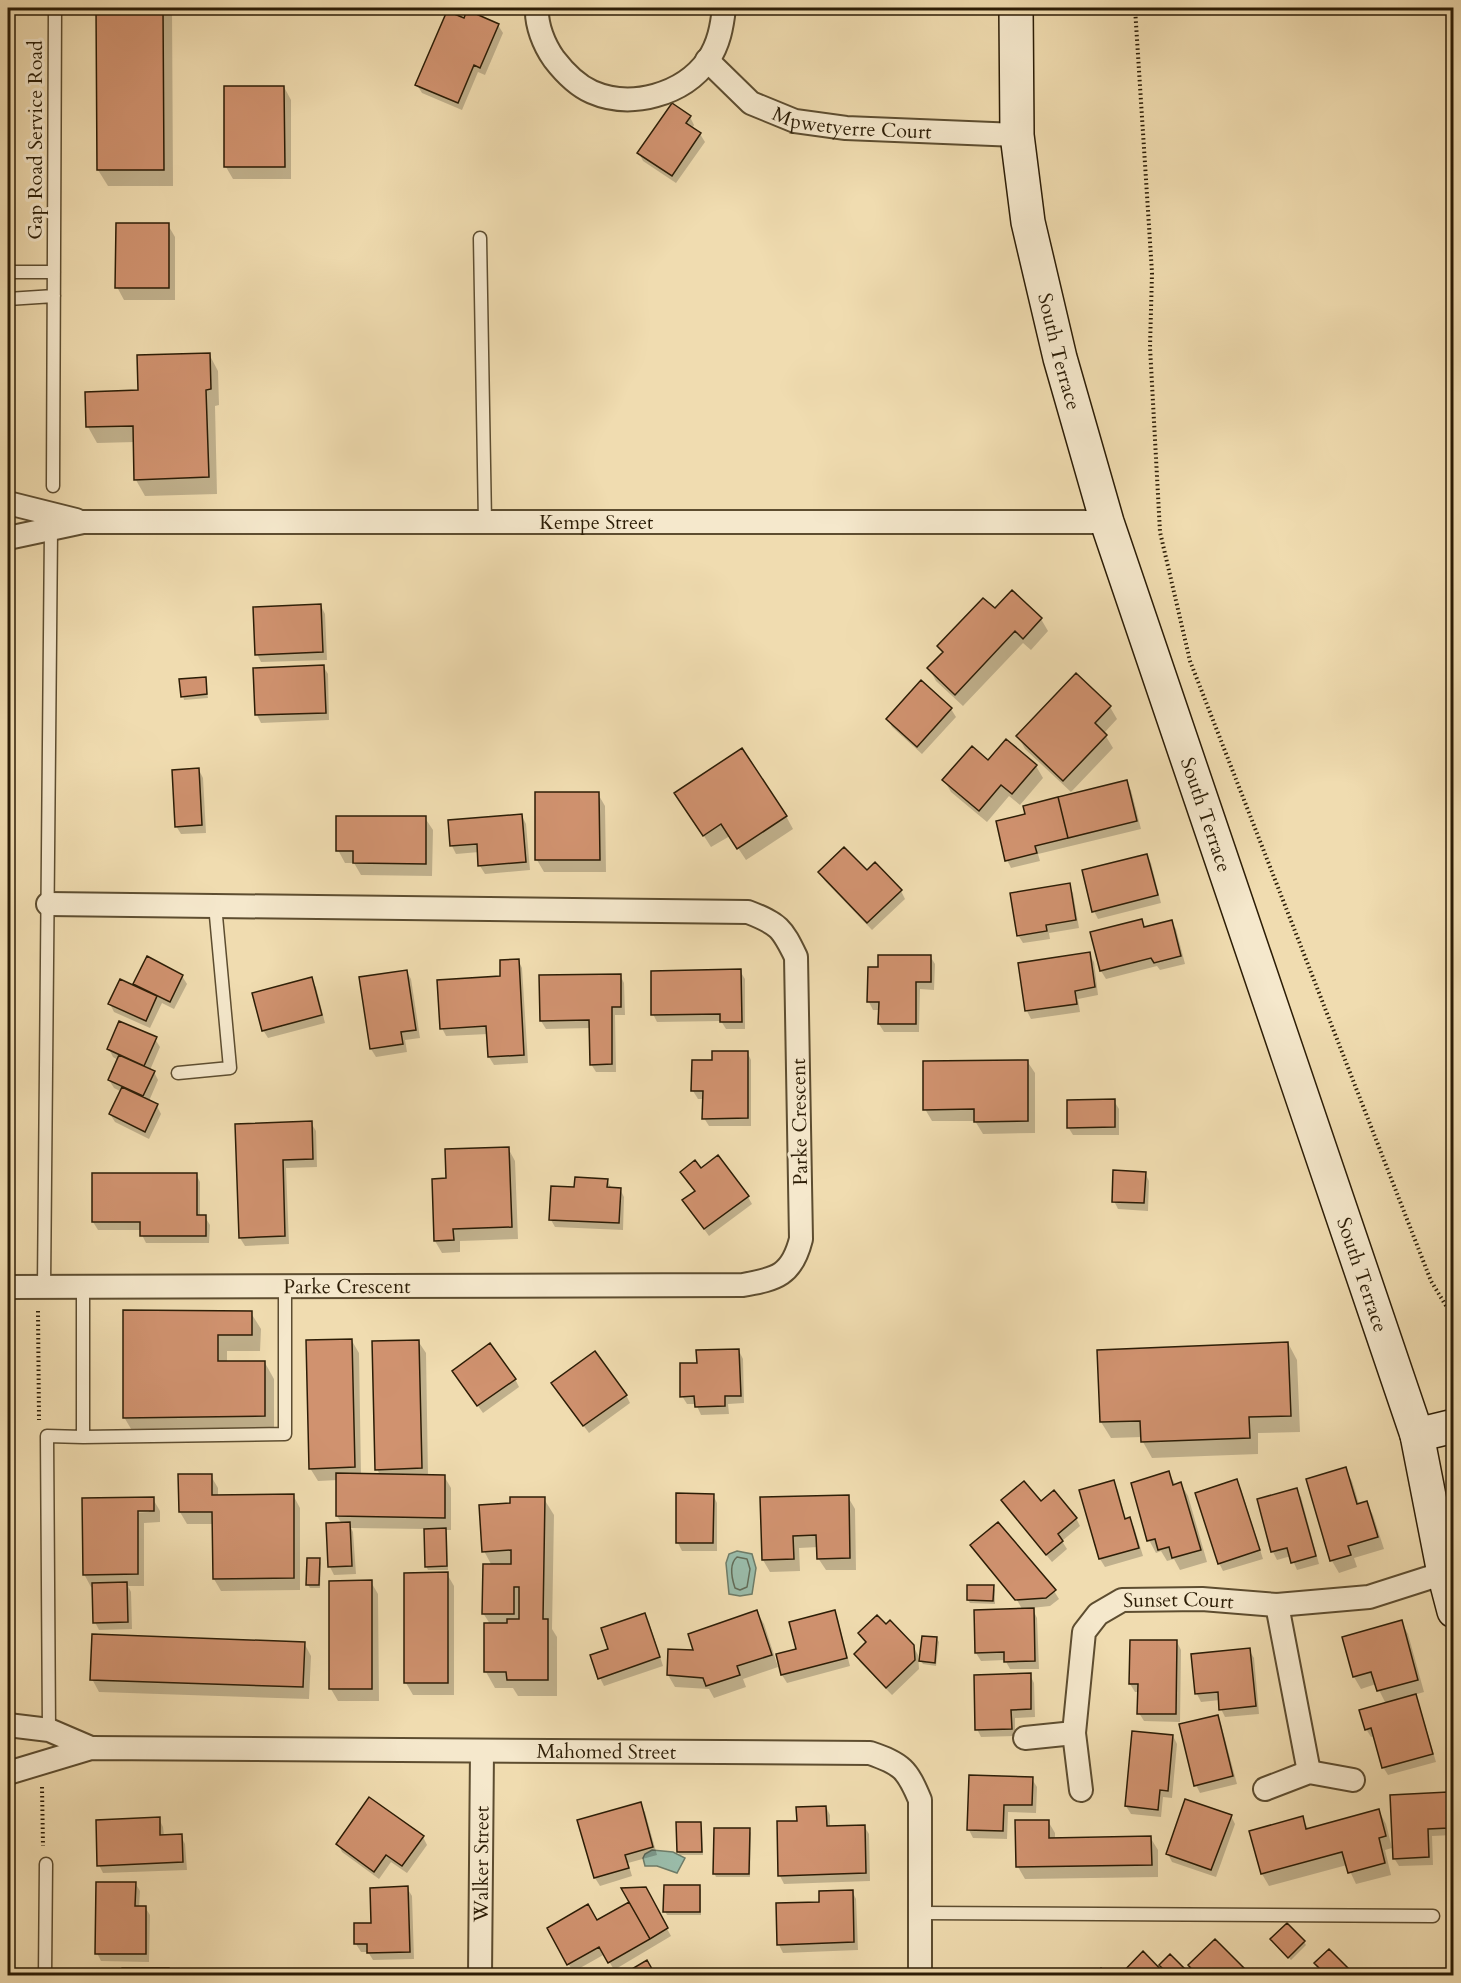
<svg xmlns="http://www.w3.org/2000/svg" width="1461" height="1983" viewBox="0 0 1461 1983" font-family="Cardo,serif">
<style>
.water{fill:#9abcaa;stroke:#6e7c68;stroke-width:1.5}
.shadow{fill:#0003;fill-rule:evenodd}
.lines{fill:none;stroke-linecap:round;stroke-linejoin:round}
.shore{stroke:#636c58;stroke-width:1.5}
.building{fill:#d0926f;stroke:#2c1d06;stroke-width:1.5}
.lane-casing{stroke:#5d4d30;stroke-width:15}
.street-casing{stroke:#5d4d30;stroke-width:26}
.secondary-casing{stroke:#2c1d06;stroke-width:36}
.path{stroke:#2c1d06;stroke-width:4;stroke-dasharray:1.5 3;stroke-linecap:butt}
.lane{stroke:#f5e8cc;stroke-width:12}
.street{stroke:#f5e8cc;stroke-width:22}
.secondary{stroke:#f5e8cc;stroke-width:33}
.labels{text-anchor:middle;stroke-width:6;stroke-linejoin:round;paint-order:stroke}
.street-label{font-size:20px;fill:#2c1d06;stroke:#f5e8cc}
</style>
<rect width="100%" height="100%" fill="#f0dcb0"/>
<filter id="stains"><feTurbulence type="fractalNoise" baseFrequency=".00333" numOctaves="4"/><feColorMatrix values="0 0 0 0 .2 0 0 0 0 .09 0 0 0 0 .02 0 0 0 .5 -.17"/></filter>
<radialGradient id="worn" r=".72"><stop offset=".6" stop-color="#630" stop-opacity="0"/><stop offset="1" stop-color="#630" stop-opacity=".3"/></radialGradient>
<path class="water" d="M737 1551 752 1554 756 1568 752 1594 740 1596 729 1594 726 1563 729 1554Z
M652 1850 673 1852 685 1858 677 1873 657 1866H645L643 1858 645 1854Z"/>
<path class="shadow" d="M98 8H172L173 186H108L98 170Z
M464 20 498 25 503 33 485 75 478 72 462 110 422 93 417 85Z
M284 87 291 100V179H233L226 167Z
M690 117 694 125 692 129 700 134 705 142 676 183 643 161 639 153Z
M168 225 175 237V300H124L117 287Z
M209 354 218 371 219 405 215 406 217 494 145 496 136 480 135 442 97 443 88 427 140 391Z
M1012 592 1041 619 1048 631 1031 650 1023 643 963 706 936 681 929 668 943 654 939 646 995 610Z
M321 606 325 614 327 660 261 662 257 654Z
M323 666 328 674 329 720 261 723 257 715Z
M205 678 208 698 184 700 180 681Z
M1110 707 1117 719 1104 733 1113 748 1071 792 1025 749 1018 736Z
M951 709 956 717 922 754 892 727 888 719Z
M1006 741 1036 766 1043 778 1020 805 1009 796 987 822 951 792 944 780 988 762Z
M199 770 203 778 206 833 181 834 176 826Z
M1126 782 1131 790 1141 829 1038 854 1040 861 1011 868 1007 860 1026 815Z
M598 794 605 806 606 872H544L537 860Z
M684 805 786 816 793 829 746 860 730 836 711 847Z
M522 816 526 824 530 870 485 874 480 866 479 852 456 854 452 846Z
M425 818 433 830 432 876 361 875 354 863H345L338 850Z
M1147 855 1151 863 1161 903 1098 919 1094 911Z
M820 872H867L901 891 905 899 872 930 824 880Z
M1069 885 1073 893 1079 928 1049 933 1050 939 1023 943 1018 935Z
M1141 921 1146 928 1171 922 1176 929 1185 964 1160 970 1157 966 1106 979 1101 971Z
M1089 954 1094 962 1098 995 1078 999 1080 1012 1031 1019 1027 1011 1020 964Z
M930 956 935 964 934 990 920 989 919 1032H884L879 1024 880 1010H873L869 1002Z
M148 958 182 976 187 984 174 1009 162 1003 150 1028 114 1012 110 1004 134 986Z
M518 960 522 968 528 1063 494 1065 489 1057 488 1034 446 1036 442 1028 502 977Z
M406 971 411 979 420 1038 405 1040 407 1052 376 1057 371 1049 361 978Z
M740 971 745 979V1029H726L721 1021 657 1022 653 1014Z
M620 975 624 983 625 1015H615L616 1072H596L591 1064V1028L546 1029 541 1021Z
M311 979 316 987 325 1023 268 1038 263 1030Z
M155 1039 160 1047 150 1070 154 1072 158 1080 149 1101 157 1106 161 1114 149 1139 115 1122 110 1114 122 1092 114 1088 109 1080 118 1060 113 1057 109 1049Z
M747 1052 751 1060V1126H709L704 1118V1099H698L693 1091 713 1061Z
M1027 1061 1035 1073V1133L983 1134 975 1121H932L925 1109Z
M1114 1101 1119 1109V1135H1073L1068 1127Z
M311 1123 316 1131 317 1167 286 1168 289 1244 245 1246 240 1238 236 1126Z
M508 1148 515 1161 518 1239 460 1241V1252L442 1253 435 1241 448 1180Z
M1145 1173 1149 1181 1148 1211 1118 1209 1114 1201Z
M196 1174 200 1182V1217H205L210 1225 209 1243H146L142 1235V1230H98L93 1222Z
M607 1180 612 1189H620L624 1197 623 1230 555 1227 551 1220 575 1188Z
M696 1192 748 1197 752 1204 709 1236 684 1201Z
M124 1311 251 1313 261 1329 260 1351H227V1363H265L274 1379V1432L134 1434 124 1417Z
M352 1341 359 1353 361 1475H380L377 1469 418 1341 426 1353 428 1476H444L451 1488V1530H445L447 1533 448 1570H428L426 1566V1529L351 1528 353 1532 356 1574 334 1575 330 1567 342 1524 337 1516 338 1480 318 1481 310 1468Z
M1288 1343 1297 1360 1300 1432 1258 1433V1454L1152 1458 1143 1442 1142 1437 1111 1438 1101 1422 1099 1351Z
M739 1351 743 1359 744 1403 728 1404 729 1414 701 1415 696 1404H687L682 1396 698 1364Z
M459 1379H515L519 1387 483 1413Z
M558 1392 626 1395 630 1403 589 1433Z
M1345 1469 1352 1481 1359 1504 1366 1502 1373 1515 1384 1549 1354 1558 1357 1567 1339 1573 1332 1561 1308 1480Z
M1169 1473 1176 1486 1181 1484 1188 1496 1207 1562 1180 1570 1174 1559 1167 1561 1161 1551 1156 1553 1149 1540Z
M211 1476 218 1488V1497L293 1495 300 1508V1590L221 1591 214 1579 213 1524H187L180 1512Z
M1236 1481 1241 1489 1263 1559 1223 1571 1219 1563Z
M1113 1482 1118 1490 1126 1520 1130 1519 1134 1527 1143 1556 1105 1567 1100 1559 1081 1491Z
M1296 1490 1301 1497 1319 1564 1297 1570 1291 1556 1277 1560 1273 1552 1259 1500Z
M713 1495 717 1503V1551H682L678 1543Z
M848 1497 855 1509 856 1570H826L818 1558V1547L799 1548 800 1571 770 1572 763 1560 762 1498Z
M84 1499H153L160 1511V1522L144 1523V1586H128L131 1592 132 1629 99 1630 95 1622 94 1587H91L84 1574ZM149 1509V1512L131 1513V1510Z
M544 1499 554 1515 552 1629 557 1637V1696H518L513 1688H495L486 1672 490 1624 483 1613 492 1566 484 1551 512 1504Z
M1041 1503 1076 1518 1080 1526 1062 1541 1067 1549 1052 1562 1008 1508Z
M972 1545 1054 1591 1059 1599 1050 1606 1022 1609 1013 1593 1010 1594Z
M319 1559 321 1563 320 1588H310L308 1585Z
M447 1574 454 1586V1695H413L406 1683Z
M371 1582 378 1594 379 1701H338L331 1689Z
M993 1586 995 1590V1604L970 1603 968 1600Z
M1033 1610 1037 1618 1039 1669H1010L1005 1660 981 1661 976 1653Z
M757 1612 764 1624 778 1667 743 1679 746 1687 714 1698 709 1689 675 1687 668 1675 696 1652Z
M834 1612 838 1620 850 1666 787 1683 782 1675 778 1655 798 1650Z
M644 1615 649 1622 663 1666 604 1686 600 1678 610 1650Z
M1401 1622 1408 1634 1424 1692 1414 1695 1419 1704 1436 1762 1388 1775 1383 1767 1375 1736 1371 1737 1366 1729 1386 1704 1376 1684 1361 1689 1354 1677 1343 1638Z
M860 1633 913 1646 918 1655 919 1669 892 1695 860 1662 856 1654 867 1644Z
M937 1639 939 1642 936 1666 923 1664 921 1661Z
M1177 1642 1181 1650 1180 1722 1144 1721 1139 1713V1692H1135L1130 1684Z
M304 1643 311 1656 309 1699 99 1692 92 1679Z
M1249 1650 1254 1658 1259 1714 1225 1717 1221 1709 1220 1700 1201 1702 1197 1694Z
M1030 1675 1034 1683 1035 1717 1015 1718V1736L981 1737 977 1729Z
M1217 1716 1221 1724 1237 1784 1200 1793 1196 1785Z
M1173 1736 1177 1744 1172 1798 1163 1797 1161 1817 1131 1814 1126 1806Z
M1032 1779 1037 1787 1036 1813 1008 1812 1007 1839 973 1838 969 1830Z
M1447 1794 1452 1802 1453 1835 1432 1836 1433 1865 1399 1866 1394 1858Z
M640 1804 645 1812 657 1855 628 1863 632 1876 600 1886 595 1878 579 1821Z
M826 1807 830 1815V1827L864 1826 869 1834 870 1881 784 1884 780 1876 798 1822Z
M1379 1811 1386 1824 1392 1848 1385 1850 1391 1875 1356 1884 1347 1865 1269 1886 1262 1874 1302 1818 1309 1830Z
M1231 1816 1235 1824 1216 1877 1172 1862 1168 1854Z
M159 1819 163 1827 164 1836H181L185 1844 187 1870 103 1873 99 1865Z
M1048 1821 1055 1833V1839L1150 1837 1158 1850V1877L1025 1879 1018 1867Z
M700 1823 702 1827 703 1855H680L678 1852Z
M749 1830 751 1833 750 1877H716L714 1873Z
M423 1837 427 1845 407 1873 391 1862 379 1879 342 1852 338 1844Z
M135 1883 140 1891 139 1907H145L150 1915 149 1962 101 1961 97 1953Z
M699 1886 701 1890V1915H667L665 1911Z
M407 1888 412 1896 414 1959 373 1960 368 1952H361L356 1944Z
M645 1888 671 1936 614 1970 605 1954 573 1972 549 1929 597 1922 631 1902Z
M852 1891 856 1899 858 1950 783 1953 779 1945Z
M1274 1942H1304L1306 1945 1291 1960Z"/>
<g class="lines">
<path class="shore" d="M737 1557 747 1559 750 1569 747 1587 740 1590 735 1588C732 1579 729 1564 737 1557Z"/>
</g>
<path class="building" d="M96 8H163L164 170H97Z
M467 10 499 24 480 68 474 65 458 103 415 85 447 11 464 18Z
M224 86H284L285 167H224Z
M672 103 691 116 686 123 701 133 672 176 637 153Z
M116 223H169V288H115Z
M210 353 211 389 206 390 209 477 134 480 133 426 86 427 85 392 138 390 137 355Z
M1012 590 1042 618 1023 639 1015 631 955 695 927 668 943 652 937 646 983 598 995 608Z
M321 604 323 652 255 655 253 607Z
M324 665 326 713 255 715 253 668Z
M1076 673 1111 706 1095 723 1107 735 1063 781 1016 736Z
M206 677 207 694 181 697 179 679Z
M921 680 952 708 917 747 886 719Z
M1006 739 1037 765 1012 794 1001 785 979 811 942 780 972 746 988 760Z
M742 748 787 816 737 849 721 824 703 836 674 793Z
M199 768 202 825 175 827 172 770Z
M1127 780 1137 821 1068 838 1058 797Z
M535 792H599L600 860H535Z
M1058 797 1068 838 1035 846 1037 853 1005 861 996 821 1025 814 1023 806Z
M522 814 526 862 478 866 477 844 450 846 448 820Z
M336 816H426V864L353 863V851H336Z
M844 847 867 870 875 862 902 890 867 923 818 872Z
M1147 854 1158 895 1092 912 1082 870Z
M1070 883 1076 920 1046 925 1047 931 1017 936 1010 893Z
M1142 919 1144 927 1172 920 1181 956 1154 963 1151 958 1100 971 1090 932Z
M1090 952 1095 987 1075 991 1077 1004 1025 1011 1018 963Z
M878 955H931V982H916V1024H878L879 1002H867L868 967H878Z
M147 956 183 975 170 1002 133 984Z
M519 959 524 1055 488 1057 486 1026 440 1029 437 980 500 976V960Z
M741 969 742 1022H720V1014L651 1015V971Z
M407 970 416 1030 401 1032 403 1044 370 1049 359 977Z
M621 974V1007H612V1064L590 1065 589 1020 540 1021 539 975Z
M312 977 322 1015 262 1031 252 993Z
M120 979 157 996 146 1021 108 1004Z
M119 1021 157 1037 144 1066 107 1049Z
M712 1051H748V1118L702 1119 703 1091H691L692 1060H712Z
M119 1055 155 1071 143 1096 108 1080Z
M1028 1060V1121L974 1122V1109L923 1110V1061Z
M122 1087 158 1104 145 1132 109 1114Z
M1115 1099V1127L1067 1128V1100Z
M312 1121 313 1159 283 1160 285 1236 239 1238 235 1124Z
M509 1147 512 1227 453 1229 454 1240 434 1241 432 1179 446 1178 445 1149Z
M718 1155 749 1196 704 1229 682 1200 695 1191 680 1172 695 1160 701 1168Z
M1113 1170 1146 1172 1144 1203 1112 1202Z
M92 1173H197V1215H206V1236H140V1222H92Z
M575 1177 608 1179 607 1187 621 1188 619 1223 549 1220 551 1186 574 1187Z
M123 1310 252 1311V1335H218V1361H265V1416L123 1418Z
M352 1339 355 1467 309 1469 306 1340Z
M419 1340 422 1468 375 1470 372 1341Z
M1288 1342 1291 1416 1249 1417 1250 1438 1141 1442 1140 1421 1100 1422 1097 1350Z
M490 1343 516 1379 477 1406 452 1371Z
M739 1349 741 1396H725V1406L695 1407 694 1396 680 1397V1363H697L696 1350Z
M595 1351 627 1395 583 1426 551 1383Z
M1346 1467 1357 1504 1367 1501 1378 1537 1348 1546 1351 1555 1330 1561 1306 1479Z
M1169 1471 1173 1485 1181 1482 1201 1550 1172 1558 1169 1547 1158 1550 1155 1539 1147 1541 1131 1483Z
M336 1473 445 1475V1518L336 1516Z
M178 1474H212V1495L294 1494V1578L213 1579 212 1512H179Z
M1237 1479 1260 1550 1218 1564 1195 1493Z
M1114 1480 1125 1519 1130 1517 1139 1548 1099 1559 1079 1490Z
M1024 1481 1041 1501 1054 1490 1077 1518 1058 1534 1063 1541 1046 1555 1001 1500Z
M1297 1488 1316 1556 1291 1563 1287 1548 1271 1552 1257 1499Z
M676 1493 714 1494 713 1543H676Z
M849 1495 850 1558 817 1559 816 1535 793 1536 794 1559 762 1560 760 1497Z
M154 1497V1511H138V1574L83 1575 82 1498Z
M510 1497H545L543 1619H548V1680H507L506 1672H484V1623H507V1619H519V1587H514V1614H482L483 1564H511V1550L482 1552 479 1505 510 1503Z
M350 1522 352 1566 328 1567 326 1523Z
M998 1522 1056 1590 1046 1598 1015 1600 970 1545Z
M446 1528 447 1566 425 1567 424 1529Z
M307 1558H320L319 1585H306Z
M448 1572V1683H404V1573Z
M372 1580V1689H329V1581Z
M127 1582 128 1622 93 1623 92 1583Z
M967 1585H994L993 1601 967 1600Z
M1034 1608 1035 1661 1004 1662V1652L975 1653 974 1610Z
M757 1610 772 1655 737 1666 740 1675 706 1686 703 1678 667 1675 668 1649 693 1650 688 1634Z
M835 1610 847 1658 781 1675 776 1654 796 1649 789 1622Z
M645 1613 660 1657 598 1679 590 1655 608 1649 601 1628Z
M877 1615 886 1624 890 1620 914 1645 915 1660 886 1688 854 1654 866 1642 858 1633Z
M1402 1620 1418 1680 1377 1691 1371 1672 1353 1677 1342 1637Z
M92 1634 305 1642 303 1687 90 1680Z
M922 1636 937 1637 935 1663 919 1661Z
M1130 1640H1177L1176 1714H1137L1138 1684H1129Z
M1250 1648 1256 1706 1219 1710 1218 1692 1195 1694 1191 1654Z
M1031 1673V1709L1011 1710 1012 1729 975 1730 974 1675Z
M1416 1694 1433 1754 1382 1768 1371 1728 1365 1730 1359 1710Z
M1218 1715 1233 1776 1194 1786 1179 1724Z
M1132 1731 1173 1735 1168 1791 1160 1790 1158 1810 1125 1806Z
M969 1775 1033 1777 1032 1805H1004L1003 1831 967 1830Z
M1448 1792 1449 1828 1428 1829 1429 1857 1393 1859 1390 1795Z
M369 1797 424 1836 402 1866 386 1855 374 1872 336 1844Z
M1185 1799 1232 1815 1211 1870 1166 1854Z
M641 1802 653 1847 625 1855 629 1868 594 1878 577 1820Z
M826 1806 827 1826 865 1825 866 1873 778 1876 777 1821H797L796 1807Z
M1379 1809 1386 1836 1379 1838 1385 1863 1348 1873 1342 1852 1261 1874 1249 1831 1303 1816 1306 1829Z
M160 1817V1835L182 1834 183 1862 97 1866 96 1820Z
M1015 1820H1049V1838L1151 1836 1152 1865 1016 1867Z
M676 1822H701L702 1852H677Z
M714 1828H750L749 1874H713Z
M96 1882H136L135 1906H146V1954H95Z
M664 1885H700V1912H663Z
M408 1886 410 1952 367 1953V1944H354V1923H371L370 1888Z
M646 1887 668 1928 650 1939 621 1888Z
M853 1890 854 1942 777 1945 776 1903 819 1902V1891Z
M629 1902 650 1939 608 1963 599 1947 567 1965 547 1928 588 1904 597 1920Z
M1287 1923 1305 1941 1288 1958 1270 1939Z
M1215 1939 1249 1973 1246 1976H1198L1188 1965Z
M1329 1949 1356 1976H1327L1314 1963Z
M1143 1951 1167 1976H1119Z
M1170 1954 1192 1976H1170L1159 1965Z
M647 1960 656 1976H620Z
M122 1968H169V1976H119Z
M1101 1968 1109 1976H1094Z
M255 1970V1976H221V1971Z"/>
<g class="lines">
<g class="lane-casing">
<path id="lane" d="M480 238 485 522
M8 272H54
M8 299 54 296
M53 486 55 8
M178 1073 230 1068 215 905
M44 1286 51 529
M83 1437 285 1434V1286
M49 1730 47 1436 83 1437V1287
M920 1913 1433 1916
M45 1976 46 1864"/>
</g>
<g class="street-casing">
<g id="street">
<path d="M537 8C536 25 544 45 554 59 564 72 576 85 592 92 631 109 683 95 708 60 719 44 722 26 724 8"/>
<path id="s1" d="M707 60 751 103 795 121 846 128 1017 135"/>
<path d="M8 503 76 520"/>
<path id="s2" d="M8 538 83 522H1107"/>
<path id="s3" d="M8 1287 743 1285C777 1279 792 1275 801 1239L796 957C782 928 779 924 748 912L48 904"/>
<path d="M1277 1605 1309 1772"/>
<path d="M8 1725 49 1730 91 1748"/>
<path d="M1025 1738 1074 1733"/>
<path id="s4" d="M8 1773 91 1748 870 1753C902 1764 907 1769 920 1800V1976"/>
<path d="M1265 1789 1309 1772 1353 1780"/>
<path id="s5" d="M1081 1790 1074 1733 1084 1632 1098 1614 1122 1600 1202 1599 1277 1605 1369 1597 1444 1573"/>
<path id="s6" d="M480 1976 482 1751"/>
</g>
</g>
<g class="secondary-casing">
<g id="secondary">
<path id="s7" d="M1016 8 1017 135 1028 222 1060 358 1107 522 1417 1435 1444 1573 1454 1611"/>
<path d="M1417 1435 1454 1426"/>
</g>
</g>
<path class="path" d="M1135 8 1152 273 1150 347 1160 532 1190 661 1431 1281 1454 1319
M38 1311 39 1420
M42 1787 43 1846"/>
<use href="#lane" class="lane"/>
<use href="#street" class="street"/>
<use href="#secondary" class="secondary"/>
</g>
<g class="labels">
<g class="street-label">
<text dy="7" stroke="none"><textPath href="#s1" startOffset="166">Mpwetyerre Court</textPath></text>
<text transform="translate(35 140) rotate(-90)" y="7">Gap Road Service Road</text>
<text dy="7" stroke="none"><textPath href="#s7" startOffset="348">South Terrace</textPath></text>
<text dy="7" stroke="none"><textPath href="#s2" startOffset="590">Kempe Street</textPath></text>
<text dy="7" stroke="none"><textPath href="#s7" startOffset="834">South Terrace</textPath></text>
<text transform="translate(799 1122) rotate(-91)" y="7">Parke Crescent</text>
<text dy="7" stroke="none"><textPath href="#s7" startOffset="1320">South Terrace</textPath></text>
<text dy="7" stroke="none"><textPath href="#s3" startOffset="339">Parke Crescent</textPath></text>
<text dy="7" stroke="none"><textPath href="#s5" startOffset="266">Sunset Court</textPath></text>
<text dy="7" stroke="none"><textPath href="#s4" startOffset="602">Mahomed Street</textPath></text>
<text dy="7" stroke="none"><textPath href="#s6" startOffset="112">Walker Street</textPath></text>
</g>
</g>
<rect width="1461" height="1983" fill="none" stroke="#f0dcb0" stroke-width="30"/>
<rect x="9" y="9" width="1443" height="1965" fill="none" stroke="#2c1d06" stroke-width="3"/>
<rect x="15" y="15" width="1431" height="1953" fill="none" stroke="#2c1d06" stroke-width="1.5"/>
<rect width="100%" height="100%" filter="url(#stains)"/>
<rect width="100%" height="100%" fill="url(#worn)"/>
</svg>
